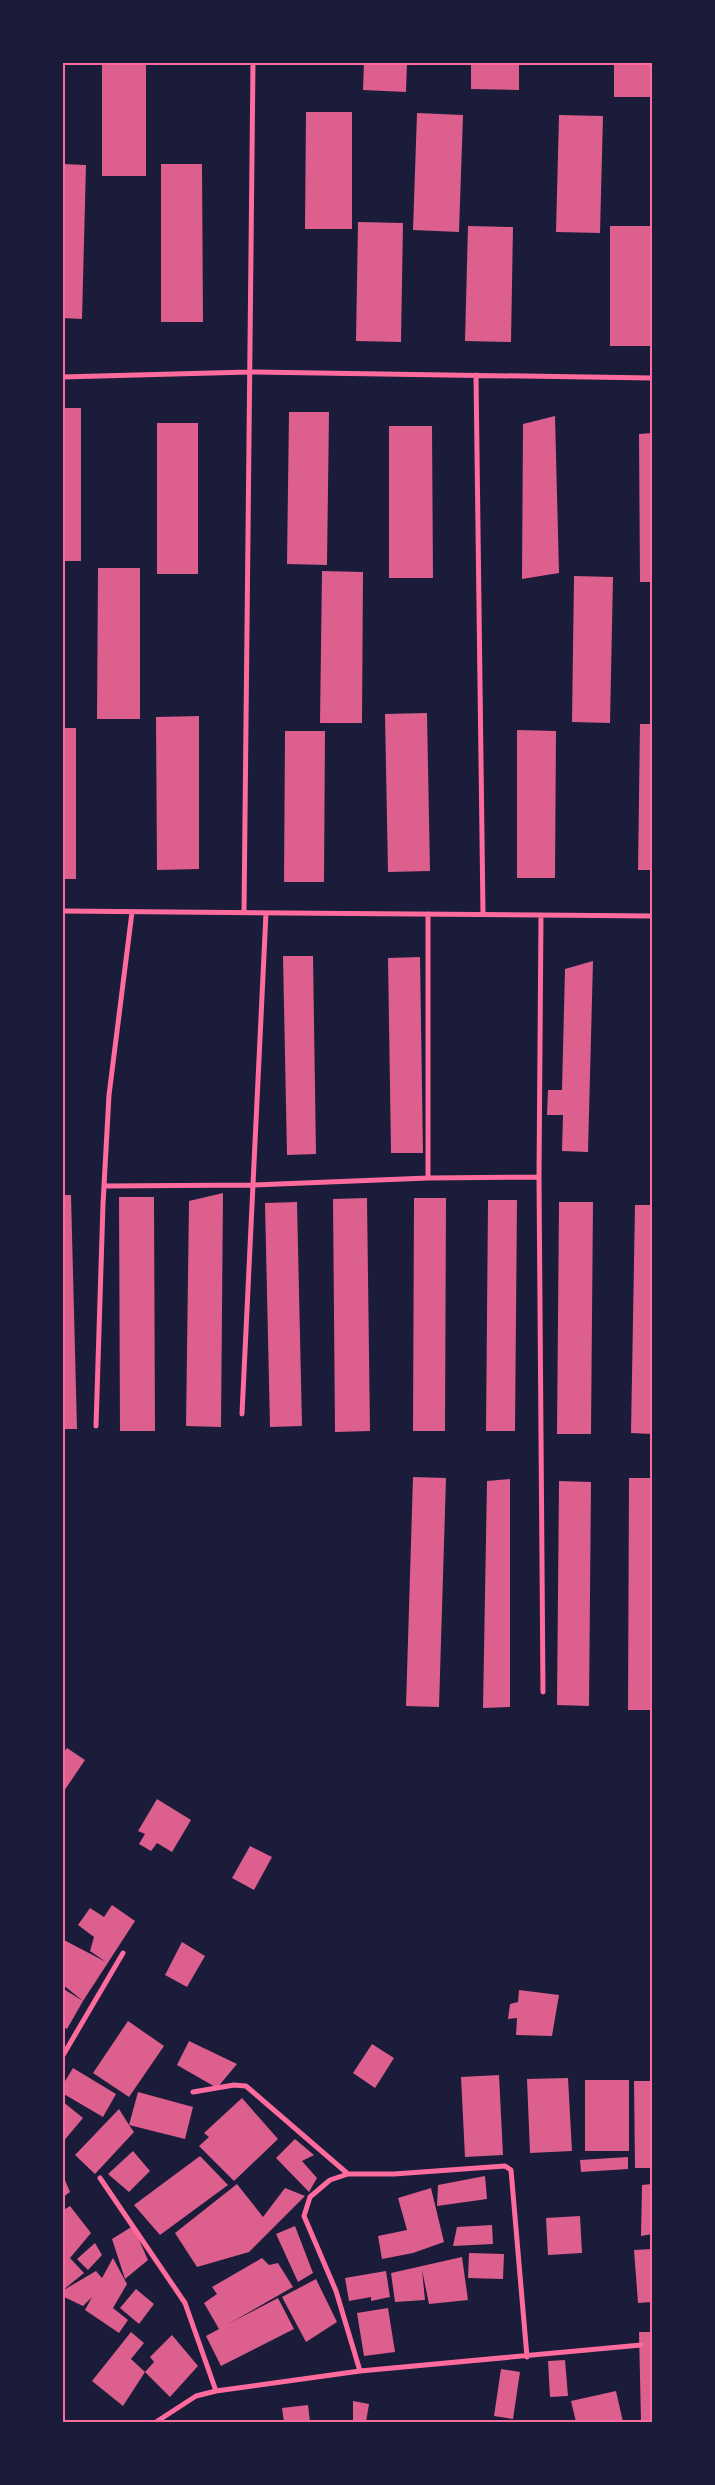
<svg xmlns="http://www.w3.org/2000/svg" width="715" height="2485" viewBox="0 0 715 2485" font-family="'Public Sans',sans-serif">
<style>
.building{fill:#dd5f8e}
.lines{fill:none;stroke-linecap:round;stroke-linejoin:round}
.minor{stroke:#ff6b9d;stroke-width:5}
.neatline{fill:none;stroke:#ff6b9d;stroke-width:2}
</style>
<rect width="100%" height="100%" fill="#1b1b3a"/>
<path class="building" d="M102 62H146V176H102Z
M364 62H407L406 92 363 90Z
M471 62H519V90L471 89Z
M614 62H652V97H614Z
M306 112H352V229H305Z
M417 113 463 115 459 232 413 230Z
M559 115 603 116 600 233 556 232Z
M62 164 86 165 82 319 62 318Z
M161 164H202L203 322H161Z
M358 222 403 223 401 342 356 341Z
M468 226 513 227 511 342 465 341Z
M610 226H652V346H610Z
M62 408H81V561H62Z
M289 412H329L327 565 287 564Z
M555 416 559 573 522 579 523 424Z
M157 423H198V574H157Z
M389 426H432L433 578H389Z
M652 433V582H640L639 434Z
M98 568H140V719H97Z
M322 571 363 572 362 723H320Z
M574 576 613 577 610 723 572 722Z
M427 713 430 871 388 872 385 714Z
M199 716V869L157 870 156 717Z
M640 724H652V870H638Z
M62 728H76V879H62Z
M517 730 556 731 555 878H517Z
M285 731H325L324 882H284Z
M283 956H313L316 1154 287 1155Z
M420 957 423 1153H391L388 958Z
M62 958H65L64 997H62Z
M593 961 588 1152 562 1151 563 1115H547L548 1090H562L565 969Z
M223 1193 221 1427 186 1426 189 1201Z
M62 1195H71L77 1429H62Z
M119 1197H154L155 1431H120Z
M367 1198 370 1431 335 1432 333 1199Z
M414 1198H446L445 1431H413Z
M488 1200H517L515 1431H486Z
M297 1202 302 1426 270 1427 265 1203Z
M559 1202H593L591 1434H557Z
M635 1205H652V1434L631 1433Z
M413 1477 446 1478 439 1707 406 1706Z
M629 1478H652V1710H628Z
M510 1479V1707L483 1708 487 1481Z
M559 1481 591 1482 589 1706 557 1705Z
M67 1748 85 1760 62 1794V1754Z
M157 1799 191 1820 172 1852 157 1843 151 1851 139 1844 145 1834 138 1831Z
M250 1846 272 1857 254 1890 232 1878Z
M112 1905 135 1921 83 2001 62 1984V1939L106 1962 90 1951 94 1937 78 1925 90 1908 104 1917Z
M182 1942 205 1956 187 1987 165 1975Z
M62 1988 83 2001 67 2029 62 2026Z
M519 1990 559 1995 552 2036 516 2035 517 2018 508 2019 510 2004 518 2002Z
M128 2021 164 2046 129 2097 93 2073Z
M189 2041 237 2064 217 2088 177 2065Z
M372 2044 394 2058 375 2088 353 2073Z
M73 2068 116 2094 103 2117 62 2093V2086Z
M499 2075 503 2155 465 2157 461 2077Z
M568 2078 572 2151 530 2153 527 2079Z
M585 2080H629V2151H585Z
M634 2081H652V2168H635Z
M138 2092 193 2107 185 2139 129 2125 134 2132 95 2174 75 2155 119 2109 129 2125Z
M242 2098 278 2139 234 2181 199 2146 209 2137 204 2133Z
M62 2101 83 2118 62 2143Z
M295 2139 314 2155 302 2161 317 2178 309 2192 276 2158Z
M133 2151 150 2171 129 2192 108 2174Z
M200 2156 228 2185 160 2235 134 2205Z
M628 2157V2169L581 2172 580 2160Z
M62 2173 70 2192 62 2198Z
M485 2176 487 2199 437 2206 438 2185Z
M237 2184 263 2217 285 2188 305 2196 249 2252 197 2267 175 2233Z
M652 2184V2234L641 2236 642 2185Z
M431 2188 444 2242 413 2253 382 2259 378 2236 407 2230 398 2198Z
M70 2206 91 2233 70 2258 84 2273 62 2291V2251L67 2255 62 2250V2211Z
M580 2216 582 2253 548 2255 546 2218Z
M492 2225 493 2244 453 2246 457 2227Z
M133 2226 148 2260 125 2279 112 2239Z
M295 2226 313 2273 298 2282 276 2234Z
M95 2243 102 2255 88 2270 77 2259Z
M652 2249V2302L638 2303 634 2250Z
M469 2253 504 2254 503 2279 468 2278Z
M462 2257 468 2300 429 2304 422 2270 425 2300 395 2302 391 2273Z
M113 2258 127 2284 113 2308 128 2320 119 2333 85 2310 92 2297 83 2306 62 2296V2291L96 2271 102 2278Z
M262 2258 269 2265 278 2263 293 2287 230 2323 278 2298 294 2329 221 2366 206 2336 219 2329 204 2303 217 2294 212 2287Z
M386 2271 390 2297 371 2301V2297L349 2301 345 2278Z
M316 2279 337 2322 306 2342 282 2297Z
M136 2289 154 2304 139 2324 120 2308Z
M388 2308 395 2352 364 2356 357 2313Z
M131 2332 144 2343 131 2359 145 2372 123 2406 92 2381Z
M639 2332H652V2422H641Z
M172 2335 198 2366 170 2397 145 2372 154 2362 150 2357Z
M565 2360 568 2396 550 2397 548 2361Z
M501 2369 520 2372 513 2419 494 2416Z
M616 2391 623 2422H576L571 2401Z
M353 2401 369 2404 366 2422H353Z
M308 2405 310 2422H284L282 2408Z"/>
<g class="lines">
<path class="minor" d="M476 375 483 914
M62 377 249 372 652 378
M62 911 652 916
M244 913 253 62
M428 914V1178L539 1177
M541 915 539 1177 543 1692
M104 1186 253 1185 428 1178
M242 1414 266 913
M96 1426 103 1204 109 1095 132 912
M62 2057 123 1953
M193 2092 234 2085 246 2086 348 2174
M100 2178 185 2303 216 2391
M360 2371 336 2291 304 2216 310 2197 330 2180 348 2174H394L505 2166 511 2170 527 2357
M156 2422 196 2396 216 2391 360 2371 641 2345"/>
</g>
<rect width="715" height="2485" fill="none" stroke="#1b1b3a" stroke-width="128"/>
<rect x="64" y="64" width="587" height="2357" class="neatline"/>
</svg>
